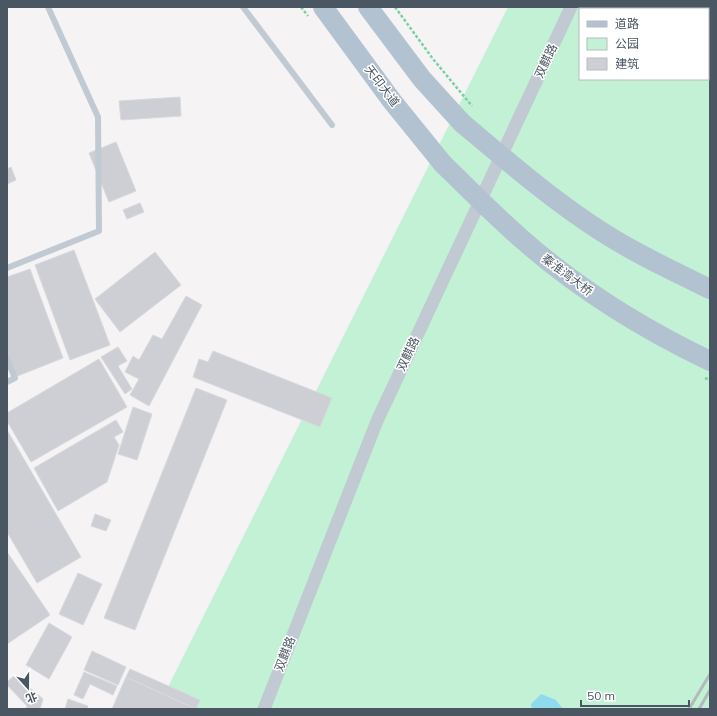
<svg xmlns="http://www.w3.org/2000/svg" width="717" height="716" viewBox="0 0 717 716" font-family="Mulish,'Noto Sans SC',sans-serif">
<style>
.green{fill:#c3f1d5;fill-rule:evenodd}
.water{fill:#90daee}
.building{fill:#cdcfd5;stroke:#d7d9de}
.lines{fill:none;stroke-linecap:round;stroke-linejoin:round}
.path{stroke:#7ad0a6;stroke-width:2.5;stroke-dasharray:3 2;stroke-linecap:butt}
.lane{stroke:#c1cad2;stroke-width:6}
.street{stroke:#c1cad2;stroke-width:13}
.primary{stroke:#b3c2d1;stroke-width:20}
.rail{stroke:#b5b8bd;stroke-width:3}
.path-bridge{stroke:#7ad0a6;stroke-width:2.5;stroke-dasharray:3 2;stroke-linecap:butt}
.primary-bridge{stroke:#b3c2d1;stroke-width:20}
.labels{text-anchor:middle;stroke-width:3;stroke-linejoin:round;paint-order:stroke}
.street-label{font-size:12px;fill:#4a5661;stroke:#fff}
</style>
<rect width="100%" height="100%" fill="#f5f3f3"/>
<path class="green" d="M508 7H710V709H157ZM580 9H708V79H580Z"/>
<path class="water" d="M541 694 556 700 563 709H532L531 704Z"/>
<path class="building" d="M180 97 181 116 121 120 119 101Z
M116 142 136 191 109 202 89 153Z
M11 167 16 180 7 184V169Z
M140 203 144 212 127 219 123 210Z
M74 250 110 345 70 360 35 265Z
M155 252 181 285 120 332 95 299Z
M30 269 63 358 15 377 7 355V277Z
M186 296 202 305 149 406 130 395 139 379 125 372 133 356 139 360 153 335 162 339Z
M118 347 127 361 118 366 132 389 125 394 101 357Z
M213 351 332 398 320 427 193 377 199 359 208 362Z
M99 359 127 407 31 462 7 421V413Z
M196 388 227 400 135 630 104 618Z
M133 407 152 414 137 460 118 454Z
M116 420 123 432 114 437 119 445 107 482 58 511 34 468Z
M7 430 81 557 37 583 7 532Z
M95 514 111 520 106 531 91 526Z
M7 552 50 615 7 644Z
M78 573 102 584 83 625 59 614Z
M49 623 72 637 49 679 26 665Z
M92 651 126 667 118 685 84 670Z
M130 669 200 700 196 709 126 677Z
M84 672 117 686 113 695 90 684 83 699 74 695Z
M15 675 43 699 40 709H26L27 706 7 685V682Z
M126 677 196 709H112Z
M68 699 88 706 87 709H65Z"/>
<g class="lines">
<path class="path" d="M301 7 308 16
M395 7 433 59 472 106"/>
<path class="lane" d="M243 7 332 125
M7 268 99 231 98 117 48 7
M7 359 15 378 7 382"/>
<path class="street" d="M264 709 377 421 571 7"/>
<path class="primary" d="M323 7 392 101 443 164
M368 7 422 79 462 123"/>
<path class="rail" d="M689 709 710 674
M699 709 710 690"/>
<path class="path-bridge" d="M705 378 710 380"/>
<path class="primary-bridge" d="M462 123C504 158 545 194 590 224 628 250 669 269 710 289
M443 164C470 190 496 217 524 241 580 290 643 329 710 361"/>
</g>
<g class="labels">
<g class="street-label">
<text transform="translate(546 61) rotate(-65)" y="4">双麒路</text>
<text transform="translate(382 86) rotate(53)" y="4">天印大道</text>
<text transform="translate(567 275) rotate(37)" y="4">秦淮湾大桥</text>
<text transform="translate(408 354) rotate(-65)" y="4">双麒路</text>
<text transform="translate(285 654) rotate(-69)" y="4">双麒路</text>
</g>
</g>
<rect width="717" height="716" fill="none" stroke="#4a5661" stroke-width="16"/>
<rect x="579" y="8" width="130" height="72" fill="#ffffff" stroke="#b7bbc0"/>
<rect x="587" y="21" width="20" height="6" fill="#b3c2d1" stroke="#b7bbc0"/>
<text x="615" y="28" font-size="12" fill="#4a5661">道路</text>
<rect x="587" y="38" width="20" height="12" fill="#c3f1d5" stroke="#b7bbc0"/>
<text x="615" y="48" font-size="12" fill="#4a5661">公园</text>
<rect x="587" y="58" width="20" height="12" fill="#cdcfd5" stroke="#b7bbc0"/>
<text x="615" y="68" font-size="12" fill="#4a5661">建筑</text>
<g transform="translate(28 688) rotate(159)" stroke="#ffffff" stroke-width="3" paint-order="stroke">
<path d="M0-3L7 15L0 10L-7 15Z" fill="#4a5661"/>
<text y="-6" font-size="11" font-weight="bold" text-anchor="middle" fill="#4a5661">北</text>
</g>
<path d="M581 700v6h108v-6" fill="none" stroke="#4a5661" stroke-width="2"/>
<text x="587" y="700" font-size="12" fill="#4a5661" stroke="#ffffff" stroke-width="3" paint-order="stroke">50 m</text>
</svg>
